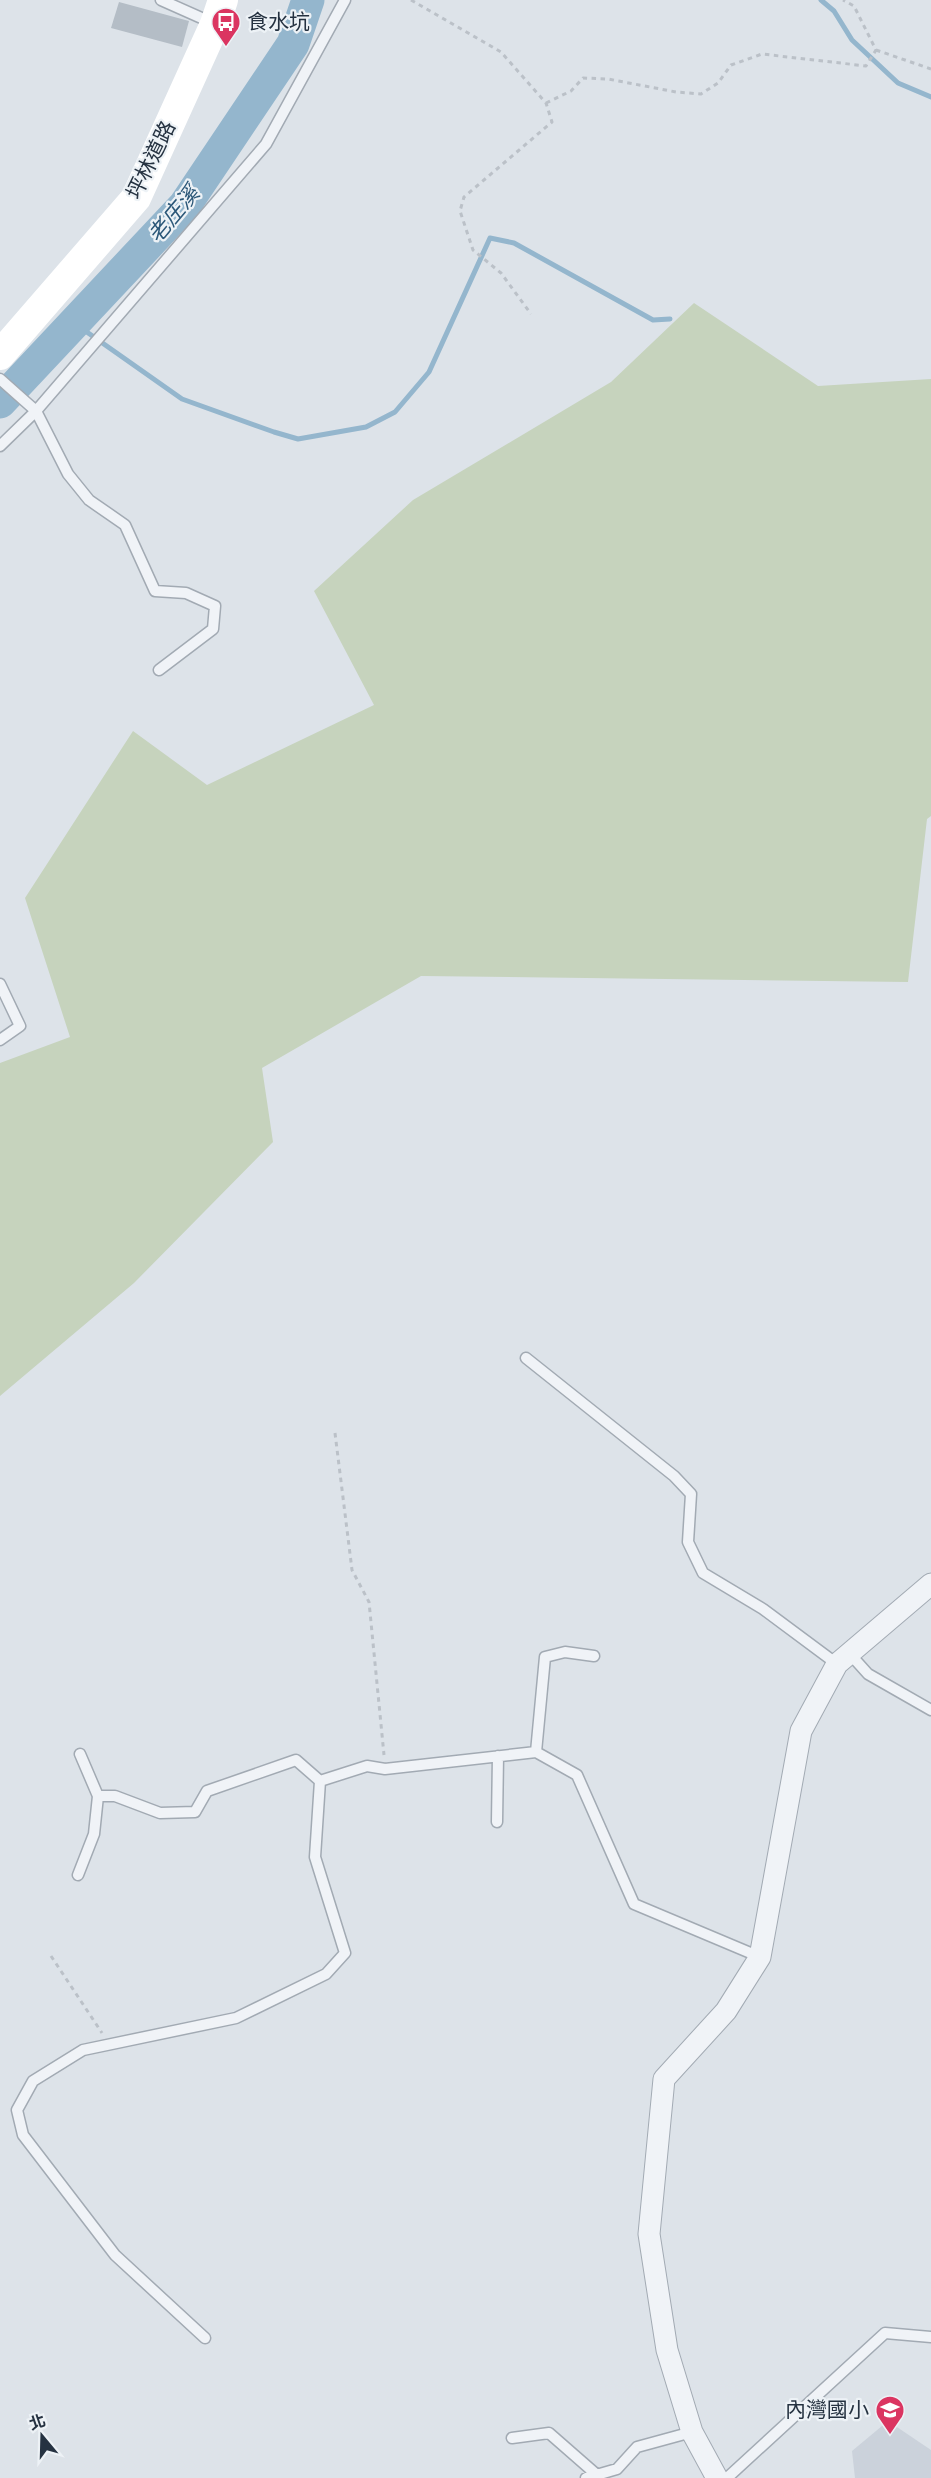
<svg xmlns="http://www.w3.org/2000/svg" width="931" height="2478" viewBox="0 0 931 2478" font-family="Figtree,'Noto Sans TC',sans-serif">
<style>
.built{fill:#cbd2db}
.green{fill:#c6d3bd}
.lines{fill:none;stroke-linecap:round;stroke-linejoin:round}
.stream{stroke:#94b6cd;stroke-width:5}
.river{stroke:#94b6cd;stroke-width:33}
.building{fill:#b4bdc6}
.lane-casing{stroke:#a2aab3;stroke-width:13}
.street-casing{stroke:#a2aab3;stroke-width:23}
.path{stroke:#bbc1c8;stroke-width:3;stroke-dasharray:4.5 4.5;stroke-linecap:butt}
.lane{stroke:#f0f3f7;stroke-width:10}
.street{stroke:#f0f3f7;stroke-width:21}
.secondary{stroke:#fff;stroke-width:30}
.labels{text-anchor:middle;stroke-width:4.5;stroke-linejoin:round;paint-order:stroke}
.poi-label{font-size:21px;fill:#253241;stroke:#edf2f6;text-anchor:start}
.street-label{font-size:21px;fill:#253241;stroke:#edf2f6}
.water-label{font-size:22px;font-style:italic;fill:#2b5778;stroke:#edf2f6}
</style>
<rect width="100%" height="100%" fill="#dde3e9"/>
<path class="built" d="M888 2421 931 2450V2478H855L852 2451Z"/>
<path class="green" d="M694 303 818 386 931 379V816L927 819 908 982 421 976 262 1068 273 1142 134 1283 0 1396V1063L70 1037 25 898 133 731 207 785 374 705 314 591 413 500 611 382Z"/>
<g class="lines">
<path class="stream" d="M821 0 834 11 852 40 898 83 931 97
M74 323 182 399 274 432 298 439 366 427 395 412 429 372 490 238 514 243 653 320 670 319"/>
<path class="river" d="M0 402 185 205 293 44 308 0"/>
</g>
<path class="building" d="M119 2 189 21 182 47 111 28Z"/>
<g class="lines">
<g class="lane-casing">
<path id="lane" d="M161 0 215 24
M0 379 36 411 68 474 89 500 125 525 155 591 186 593 215 606 213 629 159 670
M0 446 36 411 266 144 345 0
M0 984 20 1026 0 1040
M526 1358 674 1476 691 1494 688 1542 703 1573 763 1609 837 1664
M850 1654 868 1674 931 1710
M536 1752 545 1657 565 1652 594 1656
M98 1796H115L160 1813 195 1812 207 1791 296 1760 320 1781
M497 1822 498 1756
M78 1875 94 1834 98 1796 80 1754
M205 2338 115 2255 23 2135 17 2110 33 2081 83 2050 236 2018 326 1974 345 1953 315 1857 320 1781 367 1766 385 1769 536 1752 577 1775 634 1904 760 1957
M512 2438 549 2433 597 2475
M586 2478 617 2469 637 2447 692 2432
M727 2478 885 2333 931 2337"/>
</g>
<g class="street-casing">
<path id="street" d="M717 2478 692 2432 667 2350 649 2234 664 2079 726 2011 760 1957 801 1731 837 1664 931 1584"/>
</g>
<path class="path" d="M411 0 501 52 546 103 552 122 464 197 460 211 473 250 501 273 531 314
M876 50 931 69
M546 103 571 91 583 78 608 79 676 92 701 94 718 83 731 65 762 54 866 66 876 50 854 6 843 0
M335 1433 352 1570 369 1602 384 1755
M51 1956 102 2033"/>
<use href="#lane" class="lane"/>
<use href="#street" class="street"/>
<path class="secondary" d="M0 355 136 198 215 24 223 0"/>
</g>
<defs>
<g id="bus-pin" transform="scale(1.5)"><path d="M0 17L-7.5 6A9.5 9.5 0 1 1 7.5 6Z" fill="#db3561" stroke="#edf2f6"/><path d="M-5-6H5V4H4V6H2V4H-2V6H-4V4H-5ZM-3.5-4V0h7V-4ZM-3.5 1.2v1.5H-2V1.2ZM2 1.2v1.5H3.5V1.2Z" fill="#fff"/></g>
<g id="school-pin" transform="scale(1.5)"><path d="M0 17L-7.5 6A9.5 9.5 0 1 1 7.5 6Z" fill="#db3561" stroke="#edf2f6"/><path d="M0-5L7-2L0 1L-7-2ZM-4 1L0 2.5L4 1V4Q0 6-4 4Z" fill="#fff"/></g>
</defs>
<g fill-rule="evenodd">
<use href="#bus-pin" x="226" y="22"/>
<use href="#school-pin" x="890" y="2410"/>
</g>
<g class="labels">
<g class="poi-label">
<text x="247" y="29">食水坑</text>
<text x="869" y="2417" text-anchor="end">內灣國小</text>
</g>
<g class="street-label">
<text transform="translate(151 160) rotate(-64)" y="7">坪林道路</text>
</g>
<g class="water-label">
<text transform="translate(173 214) rotate(-50)" y="8">老庄溪</text>
</g>
</g>
<g transform="translate(42 2436) rotate(341)" stroke="#edf2f6" stroke-width="4.5" paint-order="stroke">
<path d="M0-4.5L10 22L0 15L-10 22Z" fill="#253241"/>
<text y="-9" font-size="16" font-weight="bold" text-anchor="middle" fill="#253241">北</text>
</g>
</svg>
